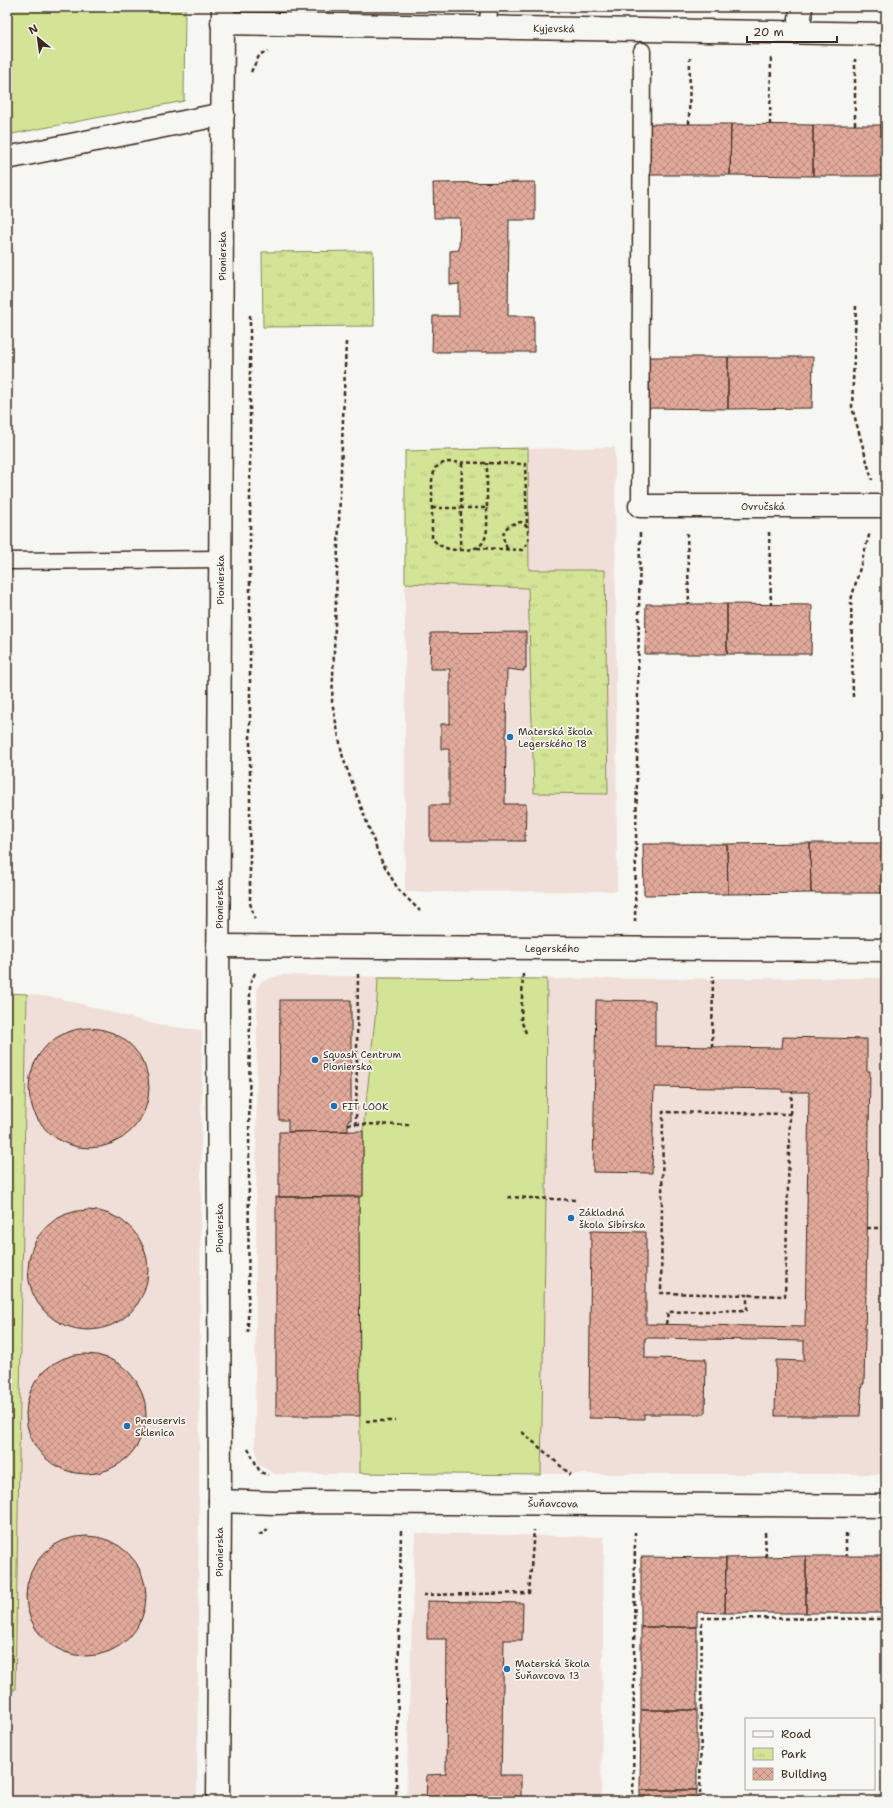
<svg xmlns="http://www.w3.org/2000/svg" width="893" height="1808" viewBox="0 0 893 1808" font-family="'Shantell Sans',sans-serif">
<style>
.built{fill:#f0dfd8}
.park{fill:url(#park-tufts);stroke:#87875a}
.garden{fill:#d3e497;stroke:#87875a}
.building{fill:url(#building-cross-hatch);stroke:#3b2a1e}
.lines{fill:none;stroke-linecap:round;stroke-linejoin:round}
.service-casing{stroke:#3b2a1e;stroke-width:19}
.minor-casing{stroke:#3b2a1e;stroke-width:25}
.tertiary-casing{stroke:#3b2a1e;stroke-width:25}
.path{stroke:#3b2a1e;stroke-width:2.5;stroke-dasharray:4 3;stroke-linecap:butt}
.service{stroke:#f6f6f2;stroke-width:16}
.minor{stroke:#f6f6f2;stroke-width:22}
.tertiary{stroke:#f6f6f2;stroke-width:22}
.poi-dot{fill:#1f6fb2;stroke:#f6f6f2;stroke-width:1.5}
.labels{text-anchor:middle;stroke-width:3.5;stroke-linejoin:round;paint-order:stroke}
.street-label{font-size:10px;fill:#3b2a1e;stroke:#f6f6f2}
.poi-label{font-size:10px;fill:#3b2a1e;stroke:#f6f6f2;text-anchor:start}
</style>
<defs>
<pattern id="park-tufts" width="24" height="20" patternUnits="userSpaceOnUse"><rect width="24" height="20" fill="#d3e497"/><path d="M3 7l-1-3M5 7V3M7 7l1-3M15 17l-1-3M17 17v-4M19 17l1-3" fill="none" stroke="#b6c482"/></pattern>
<pattern id="building-cross-hatch" width="8" height="8" patternUnits="userSpaceOnUse"><rect width="8" height="8" fill="#e2aa9b"/><path d="M0 0l8 8M0 8l8-8" fill="none" stroke="#b88b7e"/></pattern>
</defs>
<rect width="100%" height="100%" fill="#f6f6f2"/>
<filter id="ink" filterUnits="userSpaceOnUse"><feTurbulence type="fractalNoise" baseFrequency=".025" numOctaves="2"/><feDisplacementMap in="SourceGraphic" scale="8" xChannelSelector="R" yChannelSelector="G"/><feConvolveMatrix kernelMatrix="1 2 1 2 8 2 1 2 1" color-interpolation-filters="sRGB"/></filter>
<g filter="url(#ink)">
<path class="built" d="M615 447 617 891 405 892V451Z
M280 975 523 979 886 978V1474H274L258 1463 255 1446 257 989 261 982Z
M27 994 59 998 158 1025 202 1030 197 1801H7V1690H15Z
M415 1533 604 1537 601 1801H406Z"/>
<path class="park" d="M373 251 374 326 263 327 262 252Z
M528 448 529 570H605L608 794 534 793 528 588 405 583V451Z"/>
<path class="garden" d="M7 7H185L184 101 7 135Z
M378 978 547 979 546 1198 541 1475 360 1473 359 1197 363 1196V1131L377 1000Z
M7 993 27 994 15 1690H7Z"/>
<path class="building" d="M648 124H731L730 175H647Z
M731 124 813 125V176L730 175Z
M813 125H886V176H813Z
M535 182V220H509L508 316H534V352H432L433 316H459V284L450 285V251L459 250 460 218H434L433 183Z
M645 357H728V409L646 408Z
M728 357H813L812 408 728 409Z
M646 604H727V654H645Z
M727 604 812 605 811 654H727Z
M526 632V668H524V671L507 669 505 804H526L525 841H430V805H449V749H441V724H450V669H430L431 633Z
M810 843H886V893H811Z
M810 843 811 893 728 894 727 844Z
M643 844H727L728 894 644 895Z
M280 1000H351V1120H348V1131L288 1132V1120H279Z
M596 1000 655 1001V1046L782 1048 783 1037 867 1039V1071H870L867 1243 864 1384H862L860 1416H775L776 1360 804 1361V1341L655 1338H645V1358L706 1359 705 1414H644V1419L589 1418 591 1231 646 1232V1324L805 1327 809 1092H782V1089L654 1087 652 1173 593 1172Z
M29 1088a60 60 0 1 1 120 0a60 60 0 1 1-120 0Z
M363 1131V1196L279 1197V1132Z
M276 1197H359L360 1416H276Z
M28 1270a60 60 0 1 1 120 0a60 60 0 1 1-120 0Z
M26 1414a60 60 0 1 1 120 0a60 60 0 1 1-120 0Z
M26 1596a60 60 0 1 1 120 0a60 60 0 1 1-120 0Z
M806 1556H886V1613H806Z
M806 1556V1613H725L726 1558Z
M641 1557 726 1558 725 1613 697 1612V1627H641Z
M427 1601 523 1603 522 1640H504L501 1775H521V1801H426L427 1775 446 1774 447 1639H427Z
M641 1627H697V1710H641Z
M641 1710H697V1790H640Z
M640 1790H697L696 1801H640Z"/>
<g class="lines">
<g class="service-casing">
<path id="service" d="M488 27 489 7
M640 506 642 51
M7 561 221 559"/>
</g>
<g class="minor-casing">
<path id="minor" d="M222 23 886 34
M799 32 801 7
M7 158 223 114
M640 506H886
M218 946 886 950
M220 1501 275 1503 310 1502 886 1506"/>
</g>
<g class="tertiary-casing">
<path id="tertiary" d="M218 1801 220 1501 218 1007 223 7"/>
</g>
<path class="path" d="M251 72 260 54 268 52
M689 124 690 58
M770 125 771 58
M855 125V59
M856 306 852 407 872 480
M250 315V903L255 919
M346 342 332 702 343 758 380 858 398 889 420 911
M462 463 460 550C447 550 441 547 432 539V480L435 468 445 462 525 464 527 526
M432 508H487V463
M769 532 771 604
M687 533 689 604
M477 548 522 550C530 542 529 537 527 526L521 522C503 525 499 534 508 550
M460 550C491 551 487 531 487 508
M853 697 851 600 870 532
M635 922 640 533
M523 974 521 1020 526 1033
M712 1047 713 976
M790 1114 792 1092
M348 1124H356L358 974
M356 1124 411 1125
M508 1197 577 1200
M867 1228H886
M666 1324 668 1312 747 1310V1295L661 1293 663 1112 790 1114 785 1296 747 1295
M248 1333 250 984 255 973
M366 1421H395
M522 1432 571 1475
M248 1448 260 1472 268 1475
M765 1532 766 1557
M846 1533V1556
M259 1535 268 1530
M423 1595 529 1593 534 1530
M396 1801 401 1529
M633 1801 635 1532
M700 1801 702 1618 886 1619"/>
<use href="#service" class="service"/>
<use href="#minor" class="minor"/>
<use href="#tertiary" class="tertiary"/>
</g>
</g>
<g class="poi-dot">
<circle cx="510" cy="737" r="4"/>
<circle cx="315" cy="1060" r="4"/>
<circle cx="334" cy="1106" r="4"/>
<circle cx="571" cy="1218" r="4"/>
<circle cx="127" cy="1426" r="4"/>
<circle cx="507" cy="1669" r="4"/>
</g>
<g class="labels">
<g class="street-label">
<text transform="translate(554 28) rotate(1)" y="4">Kyjevská</text>
<text transform="translate(222 256) rotate(-90)" y="4">Pionierska</text>
<text x="763" y="510">Ovručská</text>
<text transform="translate(220 580) rotate(-90)" y="4">Pionierska</text>
<text transform="translate(219 904) rotate(-90)" y="4">Pionierska</text>
<text x="552" y="952">Legerského</text>
<text transform="translate(219 1228) rotate(-90)" y="4">Pionierska</text>
<text transform="translate(553 1503) rotate(1)" y="4">Šuňavcova</text>
<text transform="translate(219 1552) rotate(-90)" y="4">Pionierska</text>
</g>
<g class="poi-label">
<text x="518" y="735">Materská škola<tspan x="518" dy="12">Legerského 18</tspan></text>
<text x="323" y="1058">Squash Centrum<tspan x="323" dy="12">Pionierska</tspan></text>
<text x="342" y="1110">FIT LOOK</text>
<text x="579" y="1216">Základná<tspan x="579" dy="12">škola Sibírska</tspan></text>
<text x="135" y="1424">Pneuservis<tspan x="135" dy="12">Sklenica</tspan></text>
<text x="515" y="1667">Materská škola<tspan x="515" dy="12">Šuňavcova 13</tspan></text>
</g>
</g>
<rect width="893" height="1808" fill="none" stroke="#f6f6f2" stroke-width="24"/>
<rect x="12" y="12" width="869" height="1784" fill="none" stroke="#3b2a1e" stroke-width="1.5" filter="url(#ink)"/>
<rect x="745" y="1718" width="130" height="72" fill="#f6f6f2" stroke="#aba49d"/>
<rect x="753" y="1731" width="20" height="6" fill="#f6f6f2" stroke="#aba49d"/>
<text x="781" y="1738" font-size="12" fill="#3b2a1e">Road</text>
<rect x="753" y="1748" width="20" height="12" fill="url(#park-tufts)" stroke="#aba49d"/>
<text x="781" y="1758" font-size="12" fill="#3b2a1e">Park</text>
<rect x="753" y="1768" width="20" height="12" fill="url(#building-cross-hatch)" stroke="#aba49d"/>
<text x="781" y="1778" font-size="12" fill="#3b2a1e">Building</text>
<g transform="translate(38 38) rotate(331)" stroke="#f6f6f2" stroke-width="3" paint-order="stroke">
<path d="M0-3L7 15L0 10L-7 15Z" fill="#3b2a1e"/>
<text y="-6" font-size="11" font-weight="bold" text-anchor="middle" fill="#3b2a1e">N</text>
</g>
<path d="M747 36v6h90v-6" fill="none" stroke="#3b2a1e" stroke-width="2"/>
<text x="753" y="36" font-size="12" fill="#3b2a1e" stroke="#f6f6f2" stroke-width="3" paint-order="stroke">20 m</text>
</svg>
